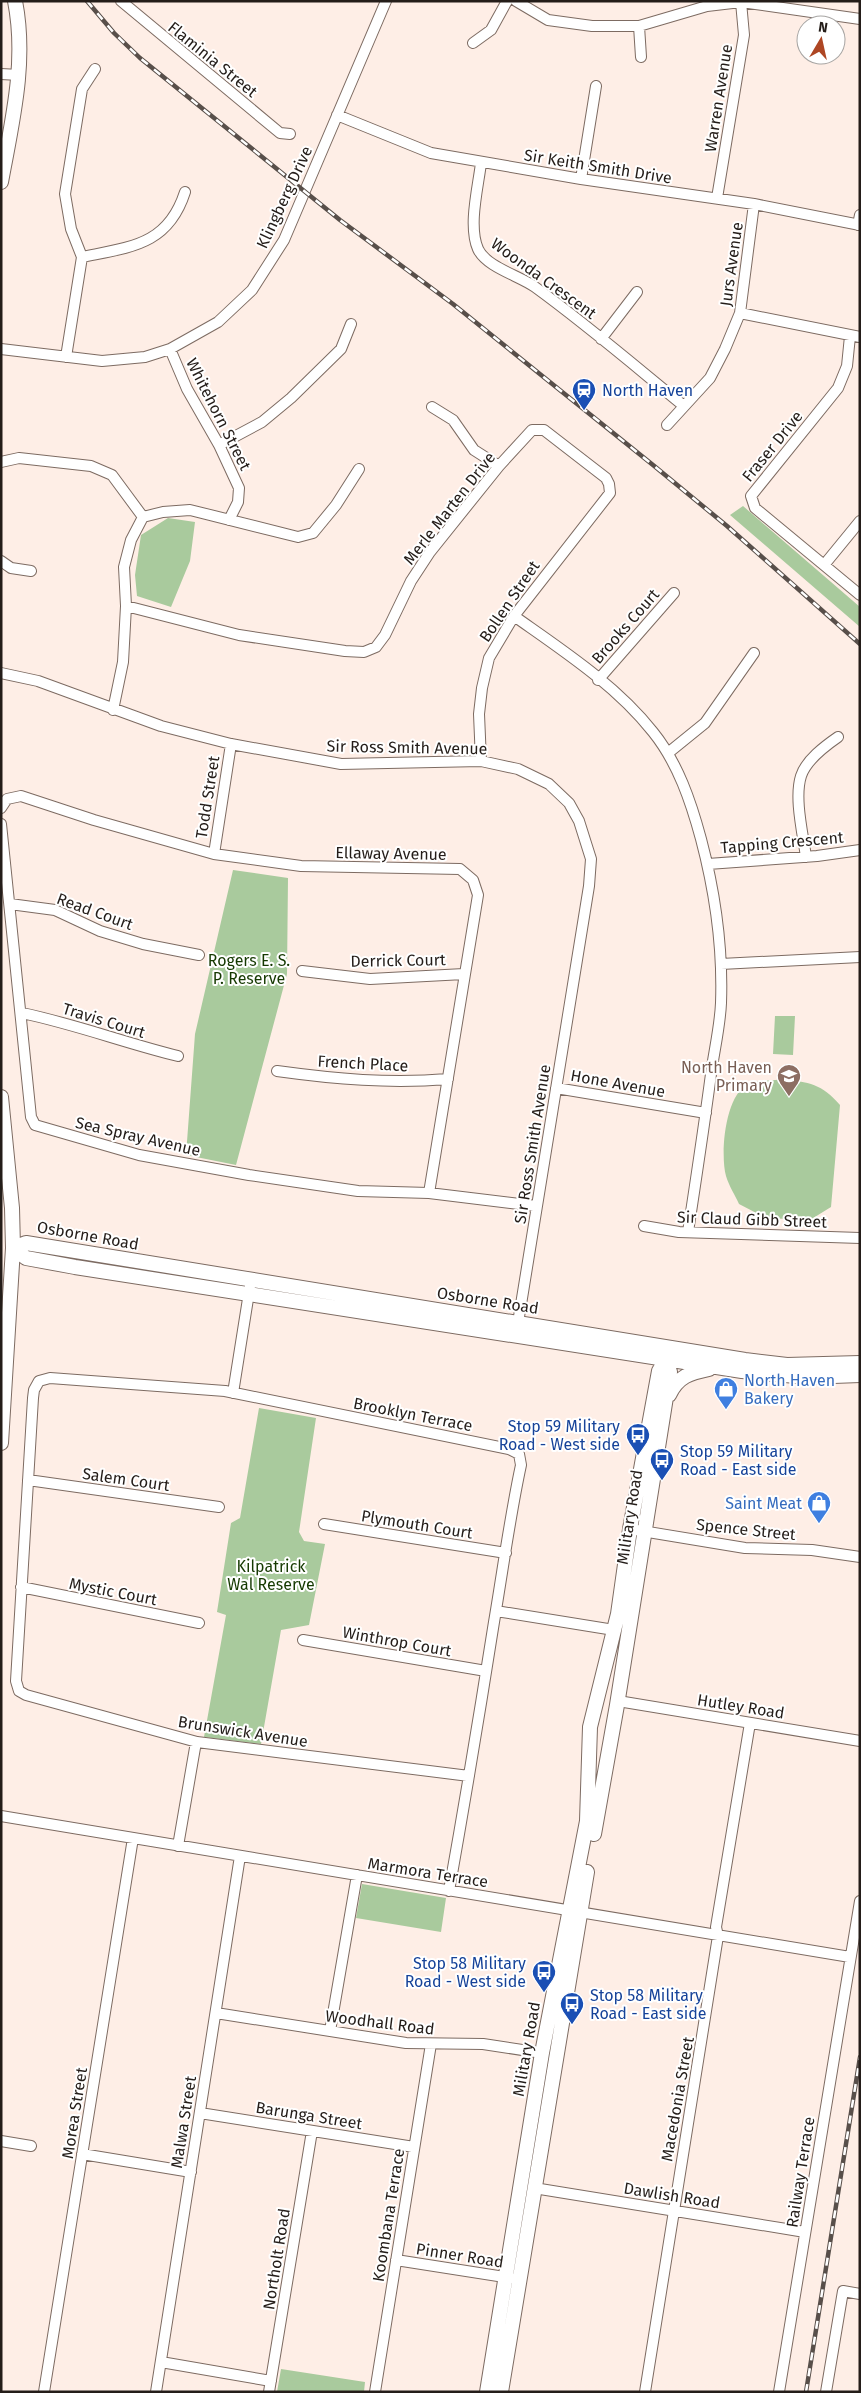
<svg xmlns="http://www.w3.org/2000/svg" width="861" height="2393" viewBox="0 0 861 2393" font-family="'Fira Sans',sans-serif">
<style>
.green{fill:#a9ca9d}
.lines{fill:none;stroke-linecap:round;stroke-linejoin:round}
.street-casing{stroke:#7d6b62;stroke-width:12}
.secondary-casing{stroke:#7d6b62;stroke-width:16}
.street{stroke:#fff;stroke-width:10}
.secondary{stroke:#fff;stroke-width:14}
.rail-casing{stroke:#584f4a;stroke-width:4.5}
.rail{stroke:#fff;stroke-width:2.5;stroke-dasharray:8;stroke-linecap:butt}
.labels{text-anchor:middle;stroke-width:4;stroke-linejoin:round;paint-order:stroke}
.street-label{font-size:16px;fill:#241d19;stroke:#fff}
.transit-label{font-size:16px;fill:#164399;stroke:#fff;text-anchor:start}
.park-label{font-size:16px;fill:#153901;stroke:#fff}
.education-label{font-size:16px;fill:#785e54;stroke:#fff;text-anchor:end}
.shop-label{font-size:16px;fill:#366cbe;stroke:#fff;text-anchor:start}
</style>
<rect width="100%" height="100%" fill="#feeee6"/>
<path class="green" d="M743 506 860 607V627L730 515Z
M168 518 195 522 190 561 171 607 137 596 135 575 141 535Z
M233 870 288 878 287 974 236 1165 186 1155 195 1034Z
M775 1016H795L793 1055 773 1054Z
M782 1079C809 1082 822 1084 840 1105L831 1207 810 1220 766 1218 739 1204C735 1195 729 1186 726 1176 720 1154 725 1095 748 1084 757 1080 773 1081 782 1079Z
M259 1408 316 1418 299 1532 304 1541 325 1544 309 1625 281 1630 261 1744 204 1737 226 1615 217 1612 231 1523 240 1518Z
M362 1884 446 1898 441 1932 356 1918Z
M281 2369 365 2382 364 2392H277Z"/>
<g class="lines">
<g class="street-casing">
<path id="street" d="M121 1 280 133 290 134
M516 1 548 20 592 26H639L707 6 741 2 860 19
M639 26 641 57
M473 43 491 30 507 1
M1 74 19 75
M337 115 431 153 581 179 754 204 860 225
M481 163C478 188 468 226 478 249 486 267 520 276 535 287 586 324 635 366 684 406
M581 179 596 86
M717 198 744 35 741 2
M858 225 860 215
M82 257C131 247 168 245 185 192
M740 313 860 337
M850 336 847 366 838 388 751 496 755 508 860 595
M601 339 637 292
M1 349 102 361 145 357 170 349 218 322 252 290 284 240 386 1
M170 349 187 389 219 445 239 488 238 502 229 520
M66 357 82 257 71 229 65 194 82 89 95 69
M432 407 453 420 474 450 499 466
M667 425 710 378 725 349 740 313 754 204
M219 445 262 422 291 398 341 349 351 324
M1 462 19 458 91 466 112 475 143 517
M1 561 11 568 31 571
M824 565 860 521
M126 606 239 635 345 651 364 652 376 647 385 635 411 581 430 552 499 466 532 430H544L606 478 609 484 610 493 514 616 489 658 482 688 479 714 481 761
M514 616C562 650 616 685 653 732 678 763 691 802 701 839 715 892 723 948 721 1003 720 1027 714 1051 711 1074 704 1127 696 1179 688 1232
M1 673 38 681 161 726 231 744 341 764 481 761 518 769 549 784 569 803 579 821 591 859 589 886 517 1329
M598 680 674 593
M113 710 123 662 126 606 124 567 131 540 143 517 163 512 190 510 298 537 313 533 336 505 359 469
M668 753 705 723 754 653
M1 808 7 799 21 796 94 820 214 854 301 866 460 869 473 880 478 895 429 1193
M1 824 31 1117 35 1125 139 1155 249 1175 358 1191 429 1193 536 1206
M214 854 231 744
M806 857C803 834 794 798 801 776 806 760 825 746 838 737
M708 864 817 856 860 850
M10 904 55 910 100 931 143 944 199 955
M721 964 860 957
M302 971 370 979 464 974
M22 1013C75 1024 125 1043 178 1056
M277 1071C335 1079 390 1084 448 1079
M556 1088 706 1113
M644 1226 679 1232 860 1238
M233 1393 251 1280
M28 1480 219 1507
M324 1524 506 1553
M630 1529 745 1548 812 1550 860 1557
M21 1587 199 1623
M496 1611 614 1630
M303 1640 486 1671
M618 1701 860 1741
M1 1816 850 1957
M178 1846 196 1742
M449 1891C465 1801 480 1711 494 1622 503 1569 510 1516 521 1465L519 1454 509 1449 225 1391 50 1378 39 1381 34 1390 33 1398 16 1681 19 1691 26 1695 197 1742 469 1776
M216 2013 406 2043 483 2044 542 2053
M330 2031 357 1875
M200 2113 414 2147
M1 2141 31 2146
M82 2154 191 2172
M534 2188 805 2232
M396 2260 511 2278
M161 2362 271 2381
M44 2392 133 1838
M156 2392 240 1856
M269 2392 312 2131
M375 2392 431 2044
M645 2392 718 1936 716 1927 750 1723
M779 2392 860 1901
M826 2392 843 2291 860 2294"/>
</g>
<g class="secondary-casing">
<path id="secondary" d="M1 182C12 122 27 62 15 1
M1 1097 12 1208 13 1248 1 1443
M13 1248 26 1258 75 1267 742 1371 807 1377 860 1375
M13 1248 26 1243 745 1360 787 1365 860 1363
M669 1395C678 1376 690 1373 709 1369
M594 1834 617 1705 670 1372 666 1359
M487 2392 542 2053 587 1821 590 1727 618 1614 630 1529 659 1371 666 1359
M501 2392 587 1872"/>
</g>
<use href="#street" class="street"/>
<use href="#secondary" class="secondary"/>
<g class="rail-casing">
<path id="rail" d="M87 1 114 33 140 58 340 220 453 304 653 465 727 526 860 644
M806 2392 860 2057"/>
</g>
<use href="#rail" class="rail"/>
</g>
<defs>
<g id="station-pin" transform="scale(1.25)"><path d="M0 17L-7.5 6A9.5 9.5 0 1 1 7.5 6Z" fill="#1a4fb4" stroke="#fff"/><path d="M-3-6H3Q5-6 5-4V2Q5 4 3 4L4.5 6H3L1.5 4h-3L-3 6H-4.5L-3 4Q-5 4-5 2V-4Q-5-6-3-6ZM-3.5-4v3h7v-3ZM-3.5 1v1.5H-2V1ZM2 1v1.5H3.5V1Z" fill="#fff"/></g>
<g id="school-pin" transform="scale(1.25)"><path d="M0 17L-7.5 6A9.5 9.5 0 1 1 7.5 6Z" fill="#8d6e63" stroke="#fff"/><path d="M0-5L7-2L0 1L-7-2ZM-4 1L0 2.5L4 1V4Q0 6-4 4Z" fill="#fff"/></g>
<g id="shop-pin" transform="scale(1.25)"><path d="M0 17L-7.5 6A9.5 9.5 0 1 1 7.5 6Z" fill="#3f7fe0" stroke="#fff"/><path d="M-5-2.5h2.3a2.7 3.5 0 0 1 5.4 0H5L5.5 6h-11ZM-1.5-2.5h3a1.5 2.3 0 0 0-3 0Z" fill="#fff"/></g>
<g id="bus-pin" transform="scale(1.25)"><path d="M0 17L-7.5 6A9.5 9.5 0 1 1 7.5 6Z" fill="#1a4fb4" stroke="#fff"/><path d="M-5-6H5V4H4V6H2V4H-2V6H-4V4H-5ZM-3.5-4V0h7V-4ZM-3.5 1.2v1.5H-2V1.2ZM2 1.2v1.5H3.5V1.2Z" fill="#fff"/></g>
</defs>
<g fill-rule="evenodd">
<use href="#station-pin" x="584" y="390"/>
<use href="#school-pin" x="789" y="1076"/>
<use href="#shop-pin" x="726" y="1389"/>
<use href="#bus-pin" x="638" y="1435"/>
<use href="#bus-pin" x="662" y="1460"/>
<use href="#shop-pin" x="819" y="1503"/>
<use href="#bus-pin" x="544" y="1972"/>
<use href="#bus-pin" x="572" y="2004"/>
</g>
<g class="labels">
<g class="street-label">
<text transform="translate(213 59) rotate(39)" y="6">Flaminia Street</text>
<text transform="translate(718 98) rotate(-81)" y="6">Warren Avenue</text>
<text transform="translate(598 166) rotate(9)" y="6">Sir Keith Smith Drive</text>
<text transform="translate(284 197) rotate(-65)" y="6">Klingberg Drive</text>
<text transform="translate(731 264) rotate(-82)" y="6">Jurs Avenue</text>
<text transform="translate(544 278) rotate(36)" y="6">Woonda Crescent</text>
<text transform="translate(219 414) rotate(63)" y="6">Whitehorn Street</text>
<text transform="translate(772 446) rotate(-51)" y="6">Fraser Drive</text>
<text transform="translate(449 508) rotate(-52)" y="6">Merle Marten Drive</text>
<text transform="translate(509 601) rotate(-56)" y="6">Bollen Street</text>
<text transform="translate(625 626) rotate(-49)" y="6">Brooks Court</text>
<text transform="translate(407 747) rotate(1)" y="6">Sir Ross Smith Avenue</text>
<text transform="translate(207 797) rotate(-81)" y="6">Todd Street</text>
<text transform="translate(782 842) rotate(-5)" y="6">Tapping Crescent</text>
<text transform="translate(391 853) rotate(1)" y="6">Ellaway Avenue</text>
<text transform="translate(95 911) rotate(20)" y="6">Read Court</text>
<text transform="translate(398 960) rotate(-1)" y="6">Derrick Court</text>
<text transform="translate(104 1020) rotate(17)" y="6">Travis Court</text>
<text transform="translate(363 1063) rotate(3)" y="6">French Place</text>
<text transform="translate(618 1083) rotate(10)" y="6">Hone Avenue</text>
<text transform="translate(138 1136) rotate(13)" y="6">Sea Spray Avenue</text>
<text transform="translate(532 1144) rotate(-81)" y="6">Sir Ross Smith Avenue</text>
<text transform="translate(752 1219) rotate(2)" y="6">Sir Claud Gibb Street</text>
<text transform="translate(88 1235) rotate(10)" y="6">Osborne Road</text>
<text transform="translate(488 1300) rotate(9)" y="6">Osborne Road</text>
<text transform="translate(413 1414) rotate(11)" y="6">Brooklyn Terrace</text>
<text transform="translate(126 1479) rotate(8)" y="6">Salem Court</text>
<text transform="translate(629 1517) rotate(-81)" y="6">Military Road</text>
<text transform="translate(417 1524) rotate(9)" y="6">Plymouth Court</text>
<text transform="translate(746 1529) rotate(6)" y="6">Spence Street</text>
<text transform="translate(113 1591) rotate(11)" y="6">Mystic Court</text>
<text transform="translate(397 1641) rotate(10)" y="6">Winthrop Court</text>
<text transform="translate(741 1706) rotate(9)" y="6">Hutley Road</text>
<text transform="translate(243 1731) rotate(9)" y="6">Brunswick Avenue</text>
<text transform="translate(428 1872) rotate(9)" y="6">Marmora Terrace</text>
<text transform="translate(380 2022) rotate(7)" y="6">Woodhall Road</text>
<text transform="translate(526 2049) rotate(-80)" y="6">Military Road</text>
<text transform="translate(677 2099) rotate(-80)" y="6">Macedonia Street</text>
<text transform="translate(74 2113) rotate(-81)" y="6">Morea Street</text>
<text transform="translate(309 2115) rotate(9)" y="6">Barunga Street</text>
<text transform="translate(183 2122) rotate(-81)" y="6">Malwa Street</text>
<text transform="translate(800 2172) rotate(-81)" y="6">Railway Terrace</text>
<text transform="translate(672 2195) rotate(9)" y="6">Dawlish Road</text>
<text transform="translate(388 2215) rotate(-81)" y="6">Koombana Terrace</text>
<text transform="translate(460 2255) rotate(9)" y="6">Pinner Road</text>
<text transform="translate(276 2259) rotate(-81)" y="6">Northolt Road</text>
</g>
<g class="transit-label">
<text x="602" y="396">North Haven</text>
<text x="620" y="1432" text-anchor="end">Stop 59 Military<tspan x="620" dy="18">Road - West side</tspan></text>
<text x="680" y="1457">Stop 59 Military<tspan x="680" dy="18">Road - East side</tspan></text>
<text x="526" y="1969" text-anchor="end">Stop 58 Military<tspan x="526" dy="18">Road - West side</tspan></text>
<text x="590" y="2001">Stop 58 Military<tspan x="590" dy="18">Road - East side</tspan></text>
</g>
<g class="park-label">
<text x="249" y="966">Rogers E. S.<tspan x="249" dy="18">P. Reserve</tspan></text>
<text x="271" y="1572">Kilpatrick<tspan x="271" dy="18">Wal Reserve</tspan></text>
</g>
<g class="education-label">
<text x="772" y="1073">North Haven<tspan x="772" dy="18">Primary</tspan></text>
</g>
<g class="shop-label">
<text x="744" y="1386">North Haven<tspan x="744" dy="18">Bakery</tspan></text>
<text x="802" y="1509" text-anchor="end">Saint Meat</text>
</g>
</g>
<rect width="861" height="2393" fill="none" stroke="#241d19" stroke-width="5"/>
<g transform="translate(821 40) rotate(9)"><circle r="24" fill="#ffffff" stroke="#a7a5a3"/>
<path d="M0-4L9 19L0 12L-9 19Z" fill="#ae4623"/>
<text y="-8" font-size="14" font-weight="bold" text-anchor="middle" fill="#241d19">N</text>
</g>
</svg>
